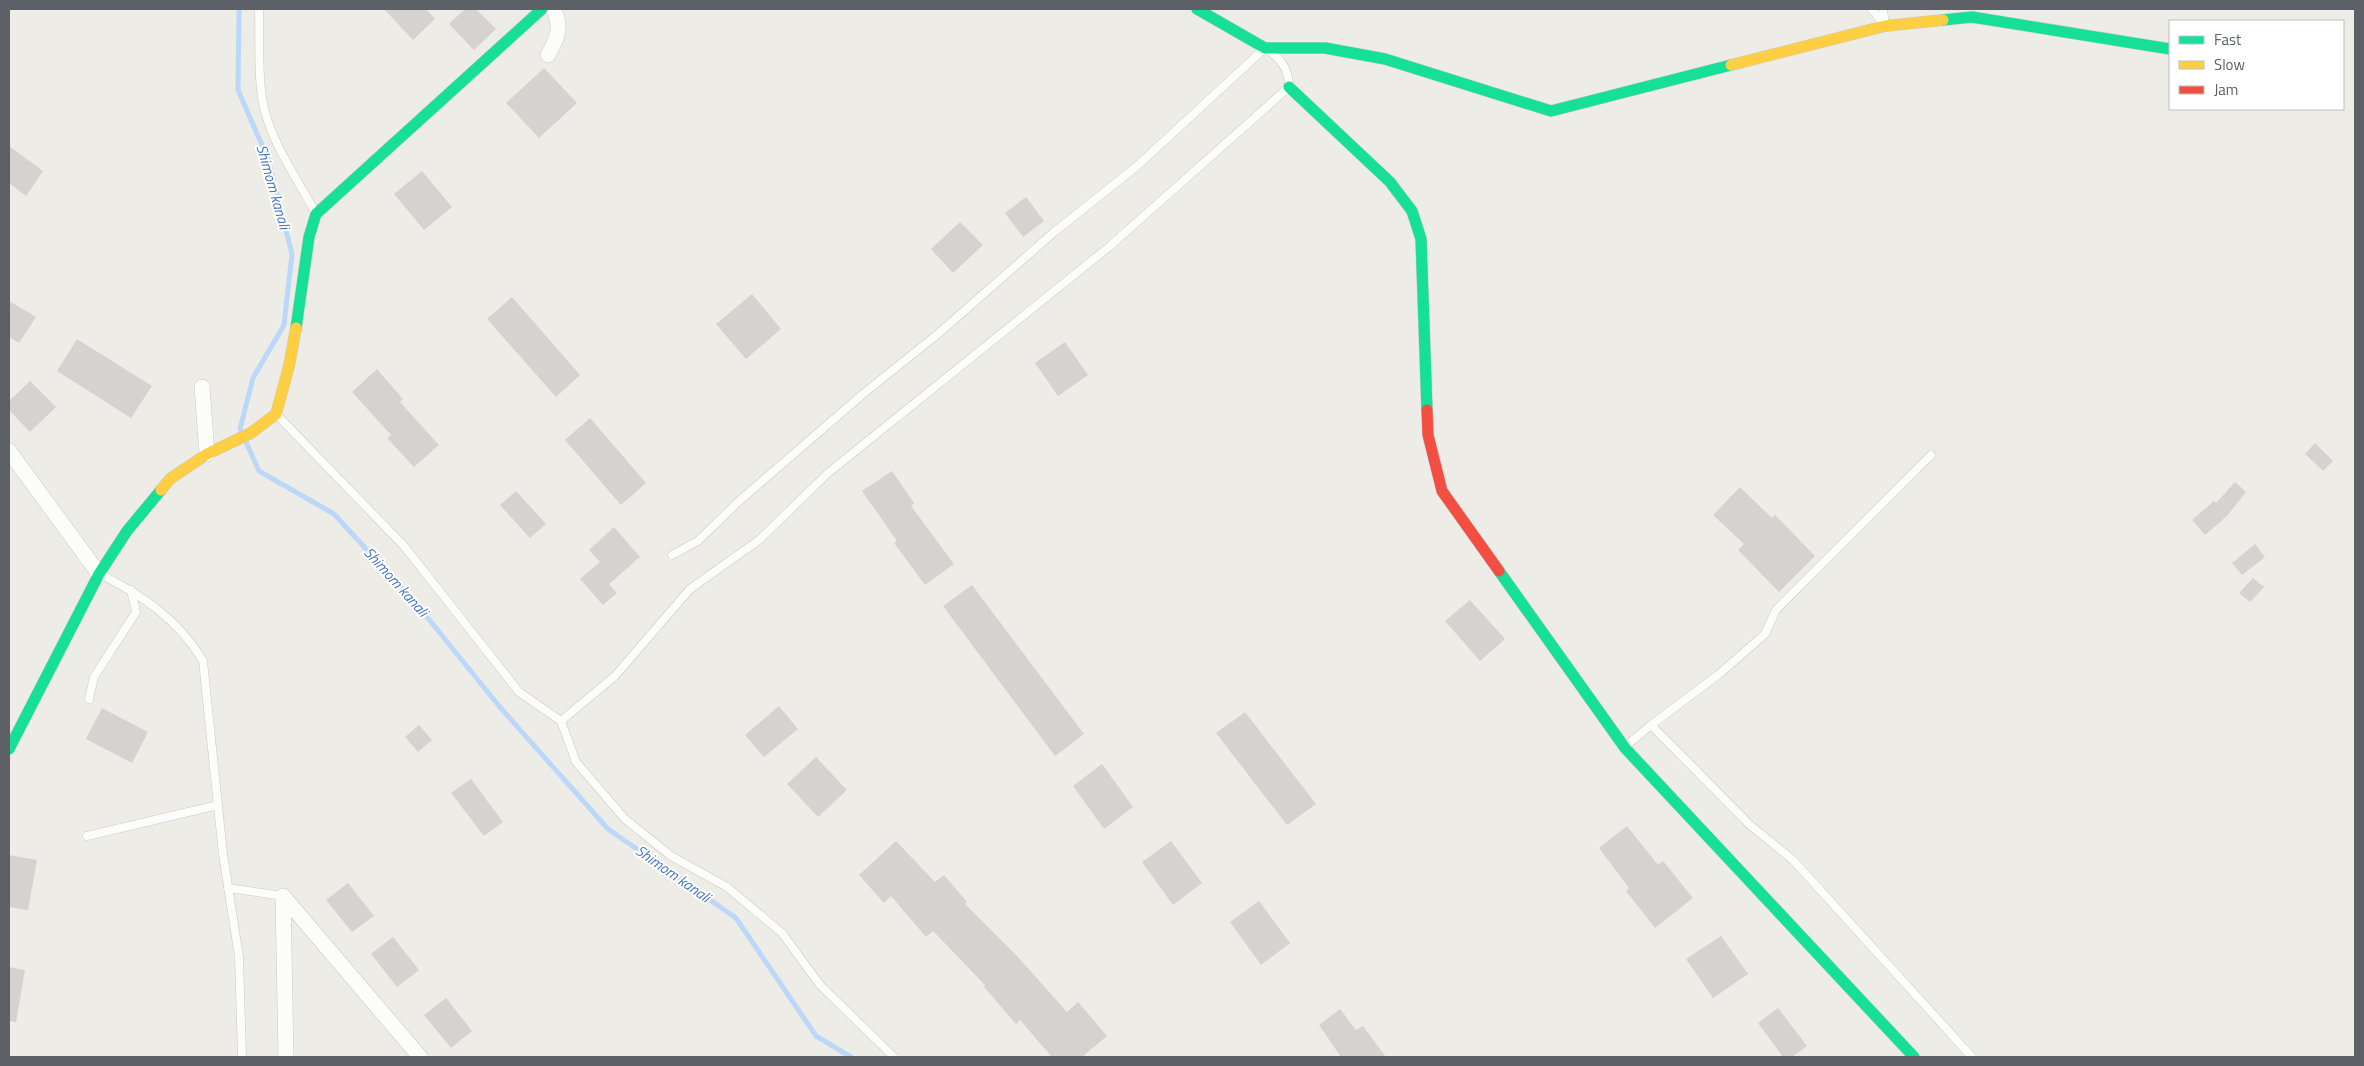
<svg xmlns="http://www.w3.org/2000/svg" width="2364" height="1066" viewBox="0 0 2364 1066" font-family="'Titillium Web',sans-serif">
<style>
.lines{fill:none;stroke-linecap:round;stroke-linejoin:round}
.stream{stroke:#bbd8f8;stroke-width:5}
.building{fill:#d4d3d0}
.lane-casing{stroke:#c9c9c8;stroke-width:9}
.street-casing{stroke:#c9c9c8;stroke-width:16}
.fast-casing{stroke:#cacac9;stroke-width:12}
.slow-casing{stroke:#cacac9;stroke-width:12}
.jam-casing{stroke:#cacac9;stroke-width:12}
.lane{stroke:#fcfcfb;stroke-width:8}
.street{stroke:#fcfcfb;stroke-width:15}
.fast{stroke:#16e098;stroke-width:11}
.slow{stroke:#ffcf43;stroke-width:11}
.jam{stroke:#f24e42;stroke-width:11}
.labels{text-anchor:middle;stroke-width:4;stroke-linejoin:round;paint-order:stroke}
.water-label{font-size:15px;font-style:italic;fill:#4374bb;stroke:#fff}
</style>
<rect width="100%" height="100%" fill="#edece7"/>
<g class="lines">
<path class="stream" d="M239 9 238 90 268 159 292 254 284 325 253 378 240 429 241 432
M246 442 259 471 334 514 419 607 499 706 608 829 736 918 816 1036 851 1057"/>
</g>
<path class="building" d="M384 9H426L435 19 413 40Z
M465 9H476L496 29 474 50 449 24Z
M544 68 577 103 539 138 506 103Z
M9 146 43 171 26 196 9 183Z
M422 171 452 207 424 230 394 194Z
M1026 197 1044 221 1023 237 1005 213Z
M960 222 983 245 953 273 931 249Z
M752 294 781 329 746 359 716 324Z
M512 297 580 375 556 397 487 319Z
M9 301 36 317 19 343 9 337Z
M77 339 152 386 131 418 57 371Z
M1065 342 1088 375 1058 396 1035 363Z
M377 369 403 399 400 402 439 445 414 467 387 438 391 435 352 392Z
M30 381 56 407 30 432 9 410V401Z
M590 418 646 483 621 505 565 440Z
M2315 443 2333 461 2323 471 2305 454Z
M892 471 914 503 911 506 954 564 925 585 894 543 897 541 862 491Z
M2235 482 2246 492 2227 516 2205 535 2192 520 2214 501 2216 503Z
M1740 487 1772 518 1775 515 1815 556 1779 592 1738 550 1744 544 1713 515Z
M516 491 546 524 530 538 500 505Z
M614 527 640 557 609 584 617 593 603 605 580 579 600 562 589 550Z
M2255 544 2265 557 2242 575 2232 563Z
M2253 578 2264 587 2250 602 2239 593Z
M972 585 1084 734 1055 756 943 606Z
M1470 600 1505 639 1480 661 1445 621Z
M779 706 798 729 764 757 745 735Z
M102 708 148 732 132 763 86 739Z
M1245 712 1316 804 1287 825 1216 733Z
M419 725 432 740 418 752 405 737Z
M816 757 847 790 818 817 787 784Z
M1102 764 1133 807 1104 829 1073 786Z
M471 779 503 822 484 836 451 793Z
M1627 826 1658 865 1663 861 1693 898 1655 928 1626 891 1629 888 1599 848Z
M896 841 935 882 944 875 967 902 965 904 1018 957 1067 1012 1078 1002 1107 1036 1082 1057H1052L1020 1020 1016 1024 984 987 985 985 933 931 926 937 891 896 884 903 859 875Z
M1171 841 1202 883 1173 905 1142 862Z
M9 855 37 860 28 910 9 907Z
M348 883 374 916 352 932 326 900Z
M1259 901 1290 943 1261 965 1230 922Z
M1721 936 1748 974 1713 998 1686 959Z
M393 937 419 970 397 987 371 954Z
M9 967 25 970 16 1022 9 1021Z
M446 998 472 1031 451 1048 424 1015Z
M1778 1008 1807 1046 1792 1057H1783L1758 1023Z
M1340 1009 1356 1030 1363 1026 1386 1057H1341L1319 1025Z"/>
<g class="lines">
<g class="lane-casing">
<path id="lane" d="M259 9C260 40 257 83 265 112 275 148 298 180 315 212
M1872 9 1885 26 1883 9
M276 414 404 546 519 692 561 721 615 676 690 589 759 540 828 473 1110 246 1289 87C1289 68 1280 58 1265 48L1137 166 1053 233 939 333 863 394 738 502 698 541 672 555
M100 574C142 595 179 620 203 661L223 854 239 957 242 1057
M89 699 94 677 136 612 131 590
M561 721 576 762 625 819 671 856 727 887 782 933 820 985 894 1057
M1651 725 1750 825 1793 860 1972 1057
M1626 746 1651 725 1718 675 1765 634 1776 610 1931 455
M87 836 218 805
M228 888 283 896"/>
</g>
<g class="street-casing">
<path id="street" d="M548 55C557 39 563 26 553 9
M202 387 207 454
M9 451 99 574
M283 896 420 1057
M283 896 286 1057"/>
</g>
<g class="fast-casing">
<path id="fast" d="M1197 9 1265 48H1325L1385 59 1551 111 1731 65
M1943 20 1972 17 2170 49
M1289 87 1390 182 1412 211 1421 239 1427 410
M296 328 309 237 316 214 542 9
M1499 571 1625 748 1914 1057
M9 749 99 574 127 531 161 490"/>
</g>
<g class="slow-casing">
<path id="slow" d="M1731 65 1885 26 1943 20
M161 490 170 479 207 454 251 433 276 414 289 366 296 328"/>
</g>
<g class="jam-casing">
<path id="jam" d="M1427 410 1428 435 1442 491 1499 571"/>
</g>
<use href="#lane" class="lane"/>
<use href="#street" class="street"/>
<use href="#fast" class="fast"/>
<use href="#slow" class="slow"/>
<use href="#jam" class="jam"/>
</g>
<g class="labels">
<g class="water-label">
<text transform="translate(273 187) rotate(74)" y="5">Shimom kanali</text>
<text transform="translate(396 582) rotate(48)" y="5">Shimom kanali</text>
<text transform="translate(673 874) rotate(35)" y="5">Shimom kanali</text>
</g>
</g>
<rect width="2364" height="1066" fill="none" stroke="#5d6066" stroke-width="20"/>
<rect x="2169" y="20" width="175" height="90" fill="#ffffff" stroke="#bebfc2"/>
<rect x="2179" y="36" width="25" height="8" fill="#16e098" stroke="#bebfc2"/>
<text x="2214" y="45" font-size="15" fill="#5d6066">Fast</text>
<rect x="2179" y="61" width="25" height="8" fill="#ffcf43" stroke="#bebfc2"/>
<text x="2214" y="70" font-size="15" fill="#5d6066">Slow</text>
<rect x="2179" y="86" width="25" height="8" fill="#f24e42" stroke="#bebfc2"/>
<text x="2214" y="95" font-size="15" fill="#5d6066">Jam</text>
</svg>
